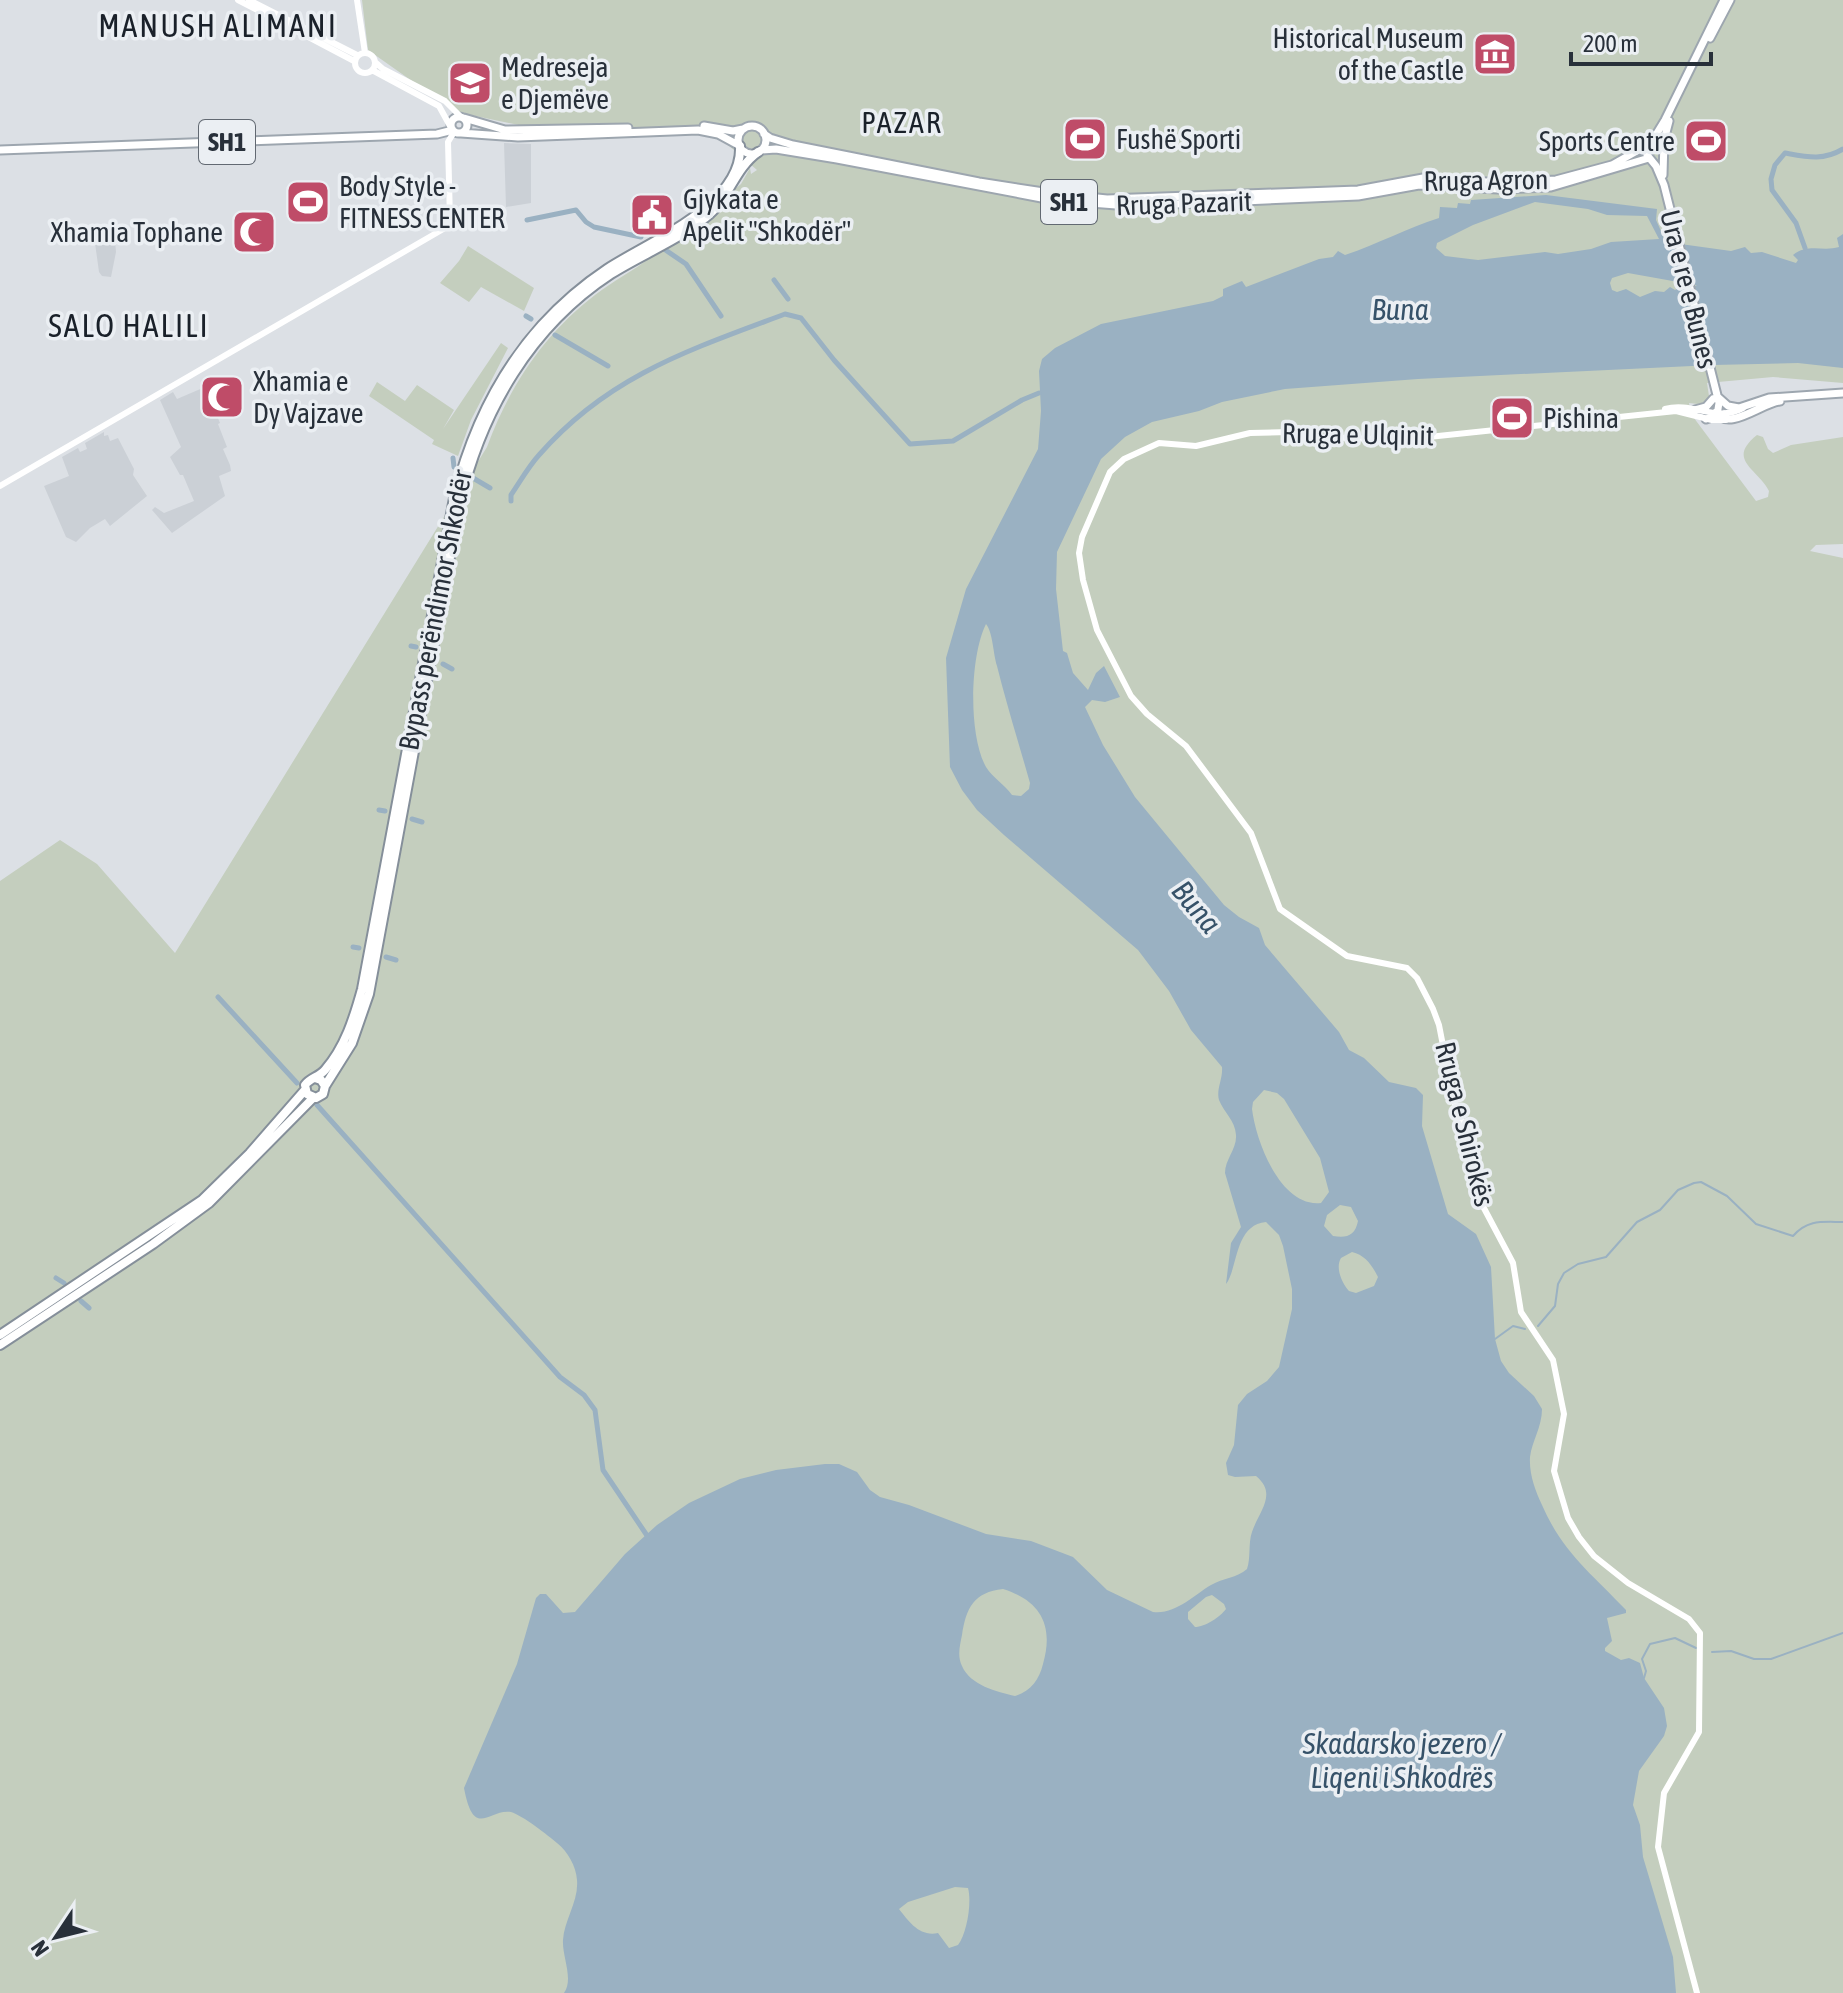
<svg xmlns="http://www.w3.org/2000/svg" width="1843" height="1993" viewBox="0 0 1843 1993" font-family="'Asap Condensed',sans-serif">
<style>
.built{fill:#cbd0d6}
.green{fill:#c4cebe}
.water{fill:#9ab1c2;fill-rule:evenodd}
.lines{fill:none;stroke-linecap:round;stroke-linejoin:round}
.stream{stroke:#9ab1c2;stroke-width:2}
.canal{stroke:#9ab1c2;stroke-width:5}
.primary-casing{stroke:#9da6af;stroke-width:11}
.highway-casing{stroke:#858f9a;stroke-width:12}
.secondary{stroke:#fff;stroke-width:6}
.primary{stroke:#fff;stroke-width:7}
.highway{stroke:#fff;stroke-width:8}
.labels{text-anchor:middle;stroke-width:7;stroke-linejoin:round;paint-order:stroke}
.shield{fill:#ebeff3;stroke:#626972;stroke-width:2}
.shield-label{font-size:26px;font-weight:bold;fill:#28303a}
.poi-label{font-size:28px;fill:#28303a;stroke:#ebeff3;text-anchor:start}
.street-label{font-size:28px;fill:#28303a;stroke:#ebeff3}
.neighbourhood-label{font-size:30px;letter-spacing:2px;fill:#1a212a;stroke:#ebeff3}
.water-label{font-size:30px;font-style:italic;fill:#365269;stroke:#ebeff3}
.quarter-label{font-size:32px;letter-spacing:2px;fill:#1a212a;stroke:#ebeff3}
</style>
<rect width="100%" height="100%" fill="#dce0e5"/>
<path class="built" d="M504 143 531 144V203L506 207Z
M89 229 114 230 116 252 111 277 102 276 99 272 95 243H90Z
M205 387 220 423 218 424 227 447 223 449 230 465 231 471 219 476 225 496 172 533 152 510 155 507 164 513 194 501 183 475H180L170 457 181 447 160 400 173 392 177 399Z
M104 432V436L108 435 110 441 118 438 134 469 133 475 147 496 110 526 105 519 90 528 76 542 66 537 44 486 69 476 62 457 78 448 80 452 87 449 85 443Z"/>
<path class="green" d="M362 0H1843V383L1773 377 1707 383 1709 396 1706 402 1698 404 1689 403 1691 414 1756 501 1768 497 1769 491C1757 468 1726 460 1757 435L1763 437 1768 449 1773 453 1791 445 1843 437V544L1816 545 1810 551 1843 558V1993H0V881L60 840 97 864 175 953 487 447C509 387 544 334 595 295 613 281 633 271 651 257 682 235 711 208 741 184L750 168 751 174 757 170 706 126 547 131 456 112 368 50Z
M468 246 534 288 524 311 481 287 469 302 440 283 459 261Z
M501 343 508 348 471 420 458 456 432 444 434 440 369 396 377 382 405 401 417 385 454 410 443 429Z"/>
<path class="water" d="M1546 195 1657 209 1656 220 1666 242 1731 251 1745 247 1751 253 1762 252 1796 263 1798 260 1793 255C1808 243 1823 252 1839 247L1837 238 1843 234V368L1798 363 1713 365 1418 379 1285 389 1222 402 1199 411 1152 422 1125 437 1101 459 1057 552 1056 589 1063 651 1067 653 1073 673 1088 690 1096 673 1104 666 1120 697 1105 702 1092 700 1085 707 1103 745 1135 797 1224 905 1239 917 1259 928 1265 945 1339 1032 1349 1050 1364 1058 1389 1082 1416 1088 1423 1095 1422 1126 1448 1214 1476 1234 1491 1267 1495 1339 1501 1361 1509 1373 1534 1396 1542 1409C1542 1427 1532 1441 1530 1457 1529 1474 1535 1490 1542 1505 1563 1553 1591 1573 1626 1610V1613L1607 1618 1612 1641 1605 1648V1651L1621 1660 1629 1658 1640 1663 1644 1678 1664 1708 1667 1726 1664 1736 1639 1771 1633 1805 1640 1825 1643 1857 1673 1957 1676 1993H564C574 1979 562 1957 563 1940 564 1920 579 1901 577 1880 576 1866 568 1852 557 1843 549 1836 522 1815 511 1812 489 1808 474 1841 464 1788L517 1664 536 1598 540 1594H546L563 1613 575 1612 625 1554 657 1525 689 1503 740 1479 776 1470 825 1464H839L857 1472 870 1490 880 1497 909 1505 986 1534 1031 1541 1073 1557 1107 1590 1153 1612C1175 1615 1194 1595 1211 1585 1223 1578 1237 1578 1247 1569 1251 1558 1248 1543 1252 1532 1259 1511 1278 1494 1256 1476L1235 1477 1228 1475 1226 1463 1234 1445 1238 1405 1247 1394 1267 1381 1279 1367 1292 1309V1289L1283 1246 1279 1235 1266 1222C1234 1225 1238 1269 1226 1284L1231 1243 1241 1227 1225 1173C1225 1159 1237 1149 1236 1135 1235 1120 1224 1113 1219 1100 1216 1089 1223 1079 1222 1067L1191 1030 1169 991 1138 950 1004 835 977 810 962 790 950 767 946 658 966 589 1038 449 1041 411 1039 371 1042 359 1055 348 1101 324 1213 301 1223 296V289L1242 281 1246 287 1319 259 1333 257 1338 251 1345 255C1378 244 1407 228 1439 218L1440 207 1457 208 1458 203 1470 204 1471 200ZM1535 202 1588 209 1607 215 1647 216 1659 239 1611 242 1591 249 1558 254 1545 252 1478 260 1445 256 1436 248 1437 243 1473 225ZM1628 273 1695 285 1697 286H1681L1675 290 1670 287 1664 292 1655 291 1640 297 1626 289 1617 292 1612 290 1610 283 1612 278ZM986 624C993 633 993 653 997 666 1007 706 1019 744 1030 783L1029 789 1021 796 1012 795C1004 784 993 778 986 767 968 735 970 656 986 624ZM1264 1090 1277 1093 1284 1099 1320 1158 1329 1192 1321 1203C1281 1208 1256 1142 1252 1109L1253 1102ZM1340 1205 1351 1207 1358 1221C1355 1236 1347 1238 1333 1236L1324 1226 1327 1215ZM1352 1252C1365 1255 1372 1265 1378 1277L1374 1286 1356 1293 1349 1291C1342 1283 1335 1268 1341 1258ZM1003 1589C1041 1601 1054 1626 1043 1664 1039 1680 1031 1691 1015 1696 997 1692 970 1685 962 1666 957 1656 960 1645 962 1635 966 1608 974 1592 1003 1589ZM1212 1595 1224 1604 1226 1609C1220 1617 1205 1627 1195 1627L1188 1619V1612L1206 1597ZM955 1887 968 1888C972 1902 967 1933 958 1945L949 1948 938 1933C920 1937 909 1922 899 1909L908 1902Z"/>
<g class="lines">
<path class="stream" d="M1538 1326 1555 1306 1558 1284 1564 1273 1578 1264 1606 1257 1637 1222 1660 1210 1678 1190 1694 1183 1701 1182 1727 1196 1756 1224 1793 1236C1808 1219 1823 1222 1843 1222
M1495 1339 1513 1326 1525 1329
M1712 1652 1731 1651 1754 1659H1771L1843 1633
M1644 1678 1646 1671 1642 1659 1650 1644 1675 1638 1696 1648"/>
<path class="canal" d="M527 220 576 210 586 222 594 227 641 237
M1805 248 1796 223 1772 190 1771 179 1775 165 1785 153C1807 157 1823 161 1843 149
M664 249 686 264 721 316
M774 280 788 299
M526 316 531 319
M555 335 608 366
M453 458 454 467
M473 478 490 488
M511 501V495C520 482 528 467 539 455 608 376 689 350 785 314L801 318 834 360 910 444 953 441 1022 400 1039 393
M411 646 416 647
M443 664 452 669
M379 810 385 811
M412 819 422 822
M353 947 359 948
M386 957 396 960
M218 997 297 1083
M317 1105 560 1377 584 1395 595 1410 603 1470 648 1537
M56 1278 64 1283
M81 1301 89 1308"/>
<g class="primary-casing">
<path id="primary" d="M1710 38 1730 0
M451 125a8 8 0 1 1 16 0a8 8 0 1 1-16 0Z
M464 118 505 130 628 128
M704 126 733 131 743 129
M738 140a14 14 0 1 1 28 0a14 14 0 1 1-28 0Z
M461 133 518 137 698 130 718 134 740 146
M764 134 770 138 793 145 979 182 1050 193 1107 199 1358 190 1423 178 1503 183 1556 180 1612 165 1651 143 1665 120 1724 0
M1648 145 1647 155 1656 166 1664 185 1719 403 1717 415 1706 419
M0 150 437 134 453 130
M761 150 776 149 837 159 1052 200 1129 206 1358 196 1419 185 1498 189 1551 187 1649 158
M1663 175 1664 140 1669 121
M1719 398 1728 406 1739 408 1769 398 1843 393
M1695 410 1706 407 1713 399
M1716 412C1729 432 1761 403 1780 401"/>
</g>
<g class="highway-casing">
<path id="highway" d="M315 1078 321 1080 325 1086 323 1094 316 1098 307 1094 305 1085C310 1078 319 1077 325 1070 345 1047 354 1018 362 989L454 498C470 434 497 375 542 325 561 304 583 285 607 269 648 242 743 205 740 146
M325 1086 352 1043 369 994 460 503C482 411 530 327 611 274 641 255 677 241 705 218 729 200 734 169 758 152
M0 1335 202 1200 250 1153 305 1090
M0 1345 153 1244 209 1203 313 1098"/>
</g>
<path class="secondary" d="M238 0 354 61
M249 0 357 55
M357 0 365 53
M355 63a10 10 0 1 1 20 0a10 10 0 1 1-20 0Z
M375 62 383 69 445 101 461 117
M372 70 439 106 450 126
M1665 409C1693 401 1715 423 1743 408
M0 486 445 228 450 220 448 142 454 132
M1697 1993 1658 1847 1664 1793 1699 1732 1700 1633 1689 1619 1628 1583 1594 1556 1579 1537 1568 1518 1554 1471 1564 1414 1553 1360 1521 1312 1513 1263 1477 1195 1470 1140 1454 1102 1439 1025 1433 1009 1417 978 1407 968 1347 956 1280 909 1251 833 1186 746 1147 714 1131 696 1097 630 1083 580 1079 553 1082 537 1110 472 1124 459 1159 443 1196 446 1250 433 1289 432 1325 437 1400 440 1676 411 1712 420H1726"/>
<use href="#primary" class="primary"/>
<use href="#highway" class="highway"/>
</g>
<defs>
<g id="museum-square" transform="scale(2.3)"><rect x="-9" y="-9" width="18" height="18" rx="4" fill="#bf4c68" stroke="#ebeff3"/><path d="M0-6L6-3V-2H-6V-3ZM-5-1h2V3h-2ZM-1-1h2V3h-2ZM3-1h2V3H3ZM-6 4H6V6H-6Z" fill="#fff"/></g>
<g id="university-square" transform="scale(2.3)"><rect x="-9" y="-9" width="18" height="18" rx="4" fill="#bf4c68" stroke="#ebeff3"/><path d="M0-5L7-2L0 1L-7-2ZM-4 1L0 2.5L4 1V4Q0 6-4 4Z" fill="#fff"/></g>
<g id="stadium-square" transform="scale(2.3)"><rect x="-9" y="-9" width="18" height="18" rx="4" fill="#bf4c68" stroke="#ebeff3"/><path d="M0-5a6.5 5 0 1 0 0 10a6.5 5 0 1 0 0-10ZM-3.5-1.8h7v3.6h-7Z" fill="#fff"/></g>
<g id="civic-square" transform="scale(2.3)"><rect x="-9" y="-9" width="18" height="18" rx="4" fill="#bf4c68" stroke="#ebeff3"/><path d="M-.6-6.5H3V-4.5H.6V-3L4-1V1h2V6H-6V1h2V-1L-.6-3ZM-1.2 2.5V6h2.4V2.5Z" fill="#fff"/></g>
<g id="mosque-square" transform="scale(2.3)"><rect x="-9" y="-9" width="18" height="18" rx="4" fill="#bf4c68" stroke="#ebeff3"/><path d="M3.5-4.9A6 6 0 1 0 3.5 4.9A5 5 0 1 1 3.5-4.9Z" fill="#fff"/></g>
</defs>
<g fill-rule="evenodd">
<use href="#museum-square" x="1495" y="54"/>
<use href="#university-square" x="470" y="83"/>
<use href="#stadium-square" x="1085" y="139"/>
<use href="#stadium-square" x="1706" y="141"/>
<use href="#stadium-square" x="308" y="202"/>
<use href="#civic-square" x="652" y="215"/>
<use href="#mosque-square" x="254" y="232"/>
<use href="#mosque-square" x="222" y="397"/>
<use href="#stadium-square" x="1512" y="418"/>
</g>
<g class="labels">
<g class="shield">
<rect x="199" y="120" width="56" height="44" rx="6"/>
<rect x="1041" y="180" width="56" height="44" rx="6"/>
</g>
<g class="shield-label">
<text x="227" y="151">SH1</text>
<text x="1069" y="211">SH1</text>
</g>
<g class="poi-label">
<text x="1464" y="48" text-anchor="end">Historical Museum<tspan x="1464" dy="32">of the Castle</tspan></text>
<text x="501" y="77">Medreseja<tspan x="501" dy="32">e Djemëve</tspan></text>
<text x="1116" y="149">Fushë Sporti</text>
<text x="1675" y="151" text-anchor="end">Sports Centre</text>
<text x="339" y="196">Body Style -<tspan x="339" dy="32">FITNESS CENTER</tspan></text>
<text x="683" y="209">Gjykata e<tspan x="683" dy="32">Apelit "Shkodër"</tspan></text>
<text x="223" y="242" text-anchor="end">Xhamia Tophane</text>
<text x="253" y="391">Xhamia e<tspan x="253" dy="32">Dy Vajzave</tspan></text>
<text x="1543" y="428">Pishina</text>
</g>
<g class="street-label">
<text transform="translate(1486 180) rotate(-1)" y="10">Rruga Agron</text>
<text transform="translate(1184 203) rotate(-2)" y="10">Rruga Pazarit</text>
<text transform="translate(1689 289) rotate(76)" y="10">Ura e re e Bunes</text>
<text transform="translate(1358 434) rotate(1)" y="10">Rruga e Ulqinit</text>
<text transform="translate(435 610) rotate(-79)" y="10">Bypass perëndimor Shkodër</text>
<text transform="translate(1465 1124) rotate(76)" y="10">Rruga e Shirokës</text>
</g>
<g class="neighbourhood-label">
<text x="902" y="133">PAZAR</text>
</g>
<g class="water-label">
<text x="1400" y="320">Buna</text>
<text transform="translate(1196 907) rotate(50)" y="10">Buna</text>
<text x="1402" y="1754">Skadarsko jezero /<tspan x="1402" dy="34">Liqeni i Shkodrës</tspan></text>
</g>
<g class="quarter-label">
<text x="218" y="37">MANUSH ALIMANI</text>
<text x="129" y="337">SALO HALILI</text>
</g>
</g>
<g transform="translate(56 1937) rotate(235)" stroke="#ebeff3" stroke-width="6" paint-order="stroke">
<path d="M0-6L14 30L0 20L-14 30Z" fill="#28303a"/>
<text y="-12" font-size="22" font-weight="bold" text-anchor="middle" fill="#28303a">N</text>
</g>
<path d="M1571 52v12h140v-12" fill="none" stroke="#28303a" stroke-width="4"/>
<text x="1583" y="52" font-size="24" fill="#28303a" stroke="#ebeff3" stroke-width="6" paint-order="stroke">200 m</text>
</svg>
